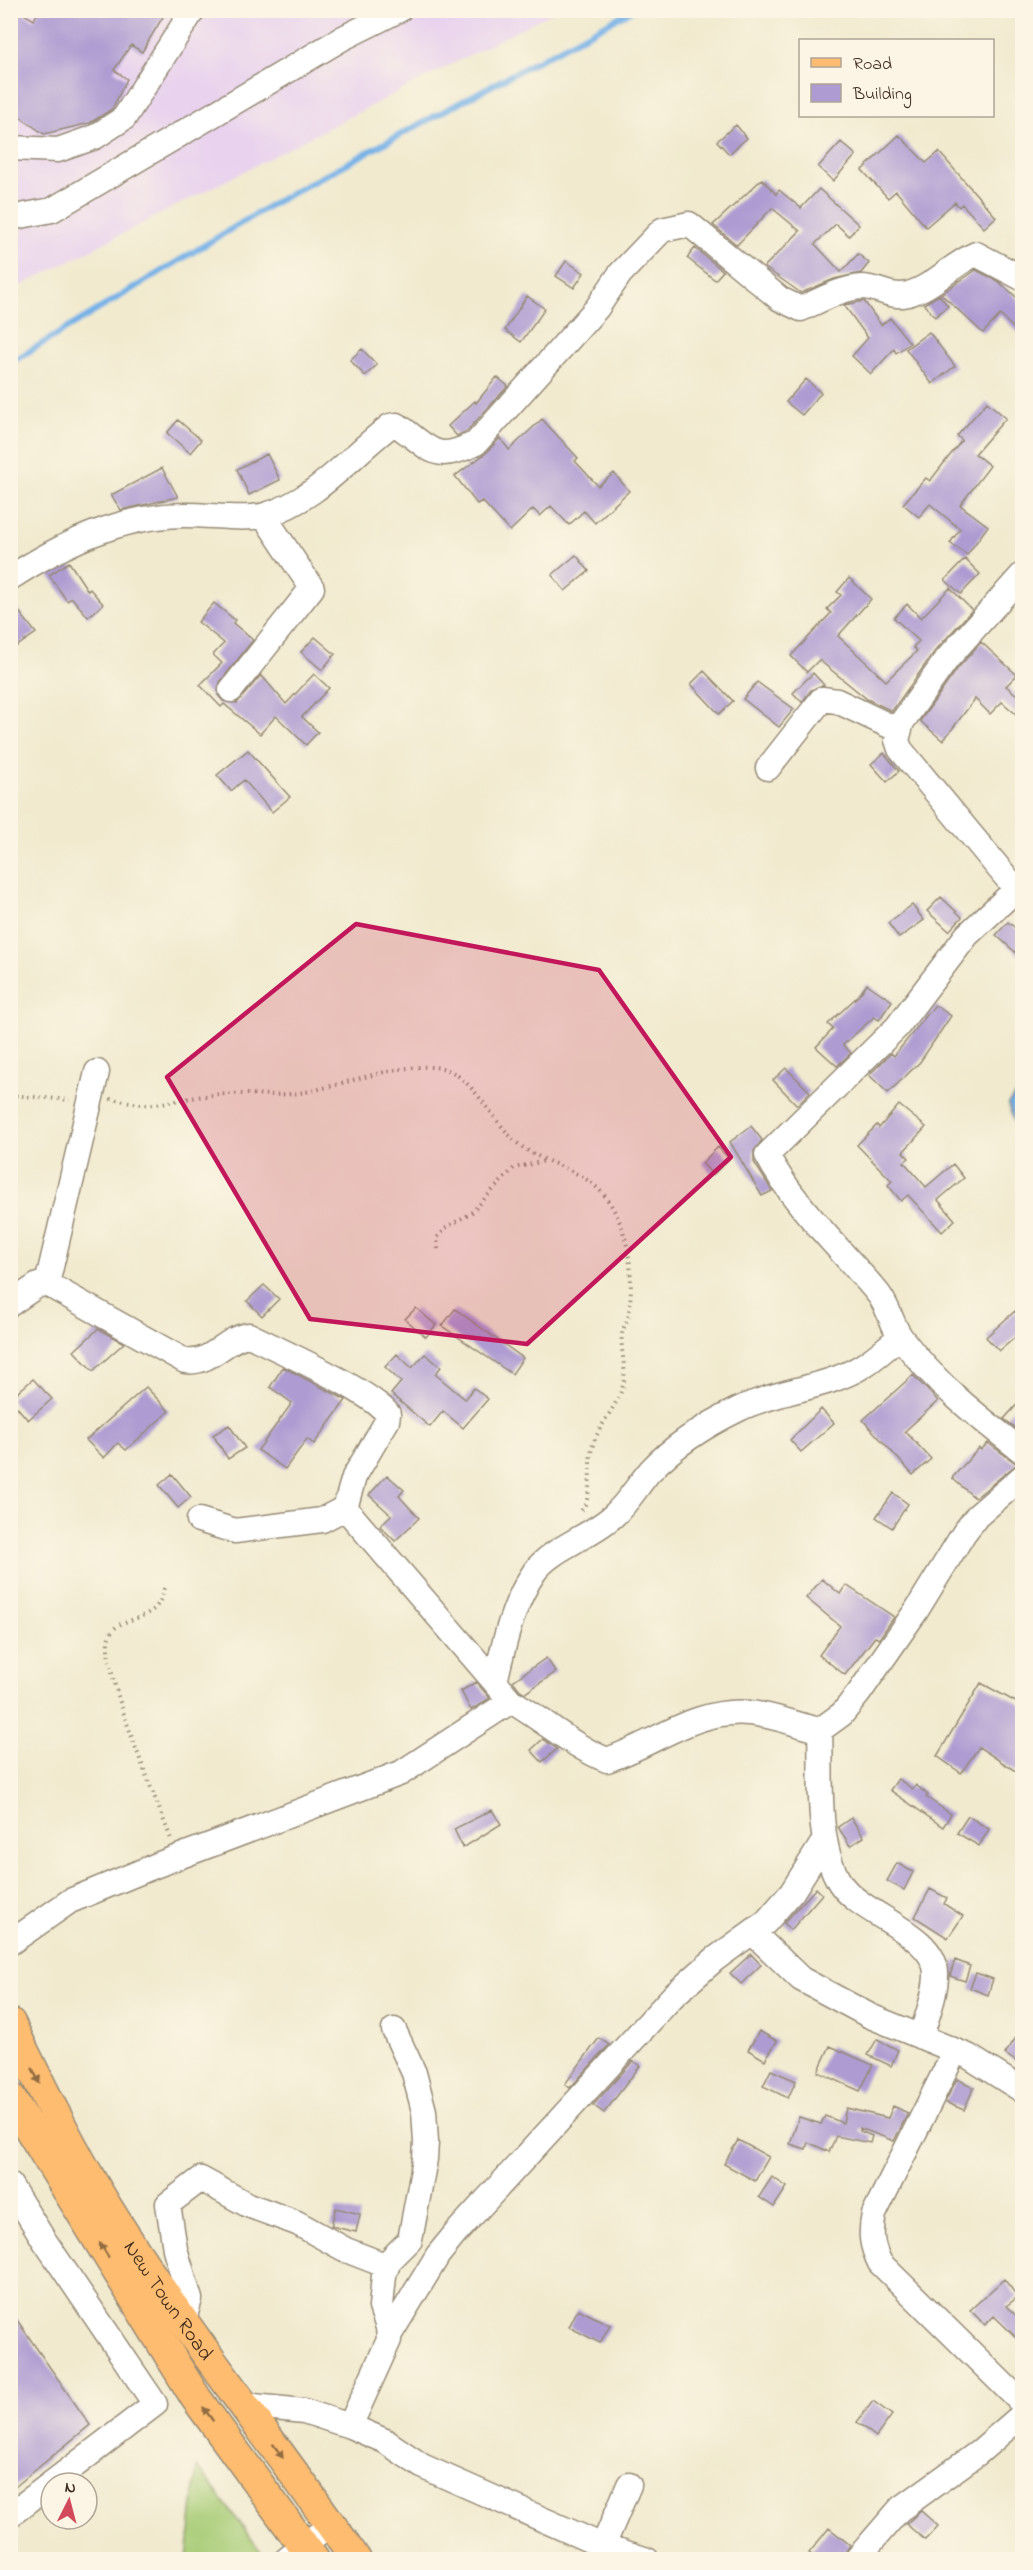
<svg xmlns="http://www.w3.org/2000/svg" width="1033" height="2570" viewBox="0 0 1033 2570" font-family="'Indie Flower',sans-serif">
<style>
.built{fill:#e8d2ee}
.green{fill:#a7cc76;stroke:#717b4a;stroke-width:1.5}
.water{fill:#75b1e7;stroke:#586e82;stroke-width:1.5}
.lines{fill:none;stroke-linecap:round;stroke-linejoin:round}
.stream{stroke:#75b1e7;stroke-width:6}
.building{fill:#ae9bd2}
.minor-casing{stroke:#968a76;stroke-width:27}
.major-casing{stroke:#968a76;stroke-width:33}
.path{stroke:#968a76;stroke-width:4;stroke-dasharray:1.5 4.5;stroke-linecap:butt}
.minor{stroke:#fff;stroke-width:24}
.major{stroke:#fdbc6f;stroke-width:30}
.oneway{fill:#926c42}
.marked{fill:#c2185b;fill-opacity:0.2;stroke:#c2185b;stroke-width:4.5;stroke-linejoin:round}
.labels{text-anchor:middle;stroke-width:5;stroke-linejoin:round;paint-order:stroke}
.street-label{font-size:21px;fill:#3b2a1e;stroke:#fcf5e5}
</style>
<rect width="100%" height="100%" fill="#fcf5e5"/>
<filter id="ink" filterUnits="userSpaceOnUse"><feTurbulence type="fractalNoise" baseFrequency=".0167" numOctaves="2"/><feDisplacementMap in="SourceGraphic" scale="12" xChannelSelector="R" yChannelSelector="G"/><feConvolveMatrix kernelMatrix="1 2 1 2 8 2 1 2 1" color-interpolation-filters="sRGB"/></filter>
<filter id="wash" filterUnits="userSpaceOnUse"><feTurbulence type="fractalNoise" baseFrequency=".008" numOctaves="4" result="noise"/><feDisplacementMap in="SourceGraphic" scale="24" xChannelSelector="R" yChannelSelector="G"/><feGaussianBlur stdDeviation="1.35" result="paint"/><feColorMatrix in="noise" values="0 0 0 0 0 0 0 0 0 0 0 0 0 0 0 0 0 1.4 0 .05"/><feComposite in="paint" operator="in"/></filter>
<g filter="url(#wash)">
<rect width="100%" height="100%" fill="#f1eacf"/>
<path class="built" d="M11 11H555L11 291Z"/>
<path class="green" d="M197 2466 262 2553 253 2559H187Z"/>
<path class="water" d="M1022 1086V1147L1008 1104Z"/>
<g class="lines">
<path class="stream" d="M10 363 279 200 632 10"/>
</g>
<g id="blocks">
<path class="building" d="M10 10H17L34 20 39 10H167L142 52 131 45 114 70 127 79 112 109 90 123 44 134 10 110Z
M736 125 747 138 729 154 717 141Z
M899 135 926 163 939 152 996 217 984 228 962 204 959 207 955 202 926 227 896 191 888 198 862 170Z
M841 142 856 155 833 181 818 167Z
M762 179 776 194 779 190 801 208 819 189 859 225 849 236 836 224 815 244 841 272 858 254 869 263 861 273 834 279 801 293 764 267 800 231 772 208 737 245 713 225Z
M695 248 723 271 715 280 687 258Z
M566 261 584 273 574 288 556 276Z
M976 270 998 281 1023 303V337L1000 315 983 333 941 294Z
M939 295 948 306 935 317 924 304Z
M527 296 545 309 521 342 505 330Z
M864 301 881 325 890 318 910 343 896 353 894 349 871 374 852 356 868 338 844 305Z
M929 332 955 366 932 384 906 349Z
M362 349 377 365 365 376 350 360Z
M497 377 508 386 467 431 457 436 448 426 475 401 476 403Z
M806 379 821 393 802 415 786 402Z
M987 402 1006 418 975 454 990 466 960 505 988 526 967 555 950 543 960 529 930 504 919 517 903 504 926 478 930 481 962 440 957 436Z
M542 419 578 458 575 461 598 486 614 473 629 491 595 523 584 511 569 525 551 506 540 516 533 509 510 531 482 501 477 504 455 476 486 453 500 438 509 450Z
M178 420 201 440 190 453 167 433Z
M267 454 280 480 249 495 237 469Z
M162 468 178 497 121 510 111 495Z
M576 555 589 571 565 591 552 575Z
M965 559 980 574 961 594 945 580Z
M69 562 88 591 90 589 103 604 88 617 72 598 67 601 49 575Z
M849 578 871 599 838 636 886 681 917 651 913 647 919 641 894 618 907 604 921 618 950 588 972 610 935 651 892 711 867 699 819 660 807 672 791 656 831 613 827 609 841 595 837 592Z
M10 600 36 633 17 646 10 637Z
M214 603 235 620 233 623 253 640 220 682 218 695 223 701 237 703 261 675 286 704 314 674 329 688 302 717 318 732 306 745 276 716 260 734 224 704 221 707 200 685 222 663 213 655 224 643 198 622Z
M315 637 335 654 322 670 301 652Z
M981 642 1017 675 1006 686 1023 700V720L1002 702 990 714 975 699 943 741 920 721 958 668Z
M704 671 733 701 719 714 691 684Z
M813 673 824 685 811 690 802 702 793 693Z
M757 682 794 709 779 727 743 699Z
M248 750 290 797 272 812 244 780 231 791 217 775Z
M884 753 899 771 887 782 871 764Z
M941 897 962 917 949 931 927 911Z
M912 905 924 920 899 938 888 923Z
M1008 922 1023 934V959L996 935Z
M867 984 892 1001 879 1020 874 1017 843 1045 851 1053 837 1066 816 1047 833 1029 828 1024 859 995Z
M935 1005 951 1016 920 1062 888 1093 869 1075 891 1053 894 1056Z
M786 1068 810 1092 797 1105 773 1080Z
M899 1105 926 1127 903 1152 909 1158 904 1162 926 1187 953 1164 964 1178 938 1200 955 1220 942 1232 908 1195 901 1201 888 1185 892 1181 857 1145 877 1125 879 1128Z
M751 1126 762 1140 754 1151V1162L772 1191 762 1196 730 1142Z
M718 1147 729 1159 713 1175 702 1163Z
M264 1285 279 1299 262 1316 247 1301Z
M416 1308 436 1325 426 1337 405 1319Z
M455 1309 523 1358 512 1374 442 1326Z
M1015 1311 1023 1320V1331L999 1351 986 1337Z
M98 1329 124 1343 93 1371 74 1351Z
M397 1354 412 1368 425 1354 441 1367 435 1374 465 1399 474 1388 488 1399 463 1428 443 1411 430 1427 391 1394 401 1382 385 1367Z
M283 1367 346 1400 314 1444 307 1439 285 1469 258 1450 292 1403 270 1387Z
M913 1375 938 1401 905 1431 931 1459 913 1475 863 1420Z
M33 1379 52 1399 28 1420 10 1399Z
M146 1387 169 1411 126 1450 118 1443 104 1458 86 1440Z
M1023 1398V1433L1004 1419Z
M821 1409 834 1423 801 1452 790 1440Z
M229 1425 245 1448 228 1459 213 1435Z
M988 1443 1017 1464 975 1498 952 1478 979 1448 981 1450Z
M172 1474 191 1497 178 1508 159 1485Z
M387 1475 404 1490 399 1496 419 1518 395 1541 380 1526 391 1515 369 1495Z
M893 1493 908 1504 892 1528 876 1517Z
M822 1579 840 1594 846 1585 894 1617 879 1639 875 1637 845 1675 819 1655 840 1626 806 1598Z
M546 1658 556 1672 525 1693 520 1690 513 1681Z
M476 1682 490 1698 471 1710 461 1691Z
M981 1683 1023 1706V1776L979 1747 961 1773 937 1756Z
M543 1739 557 1749 542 1762 531 1750Z
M898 1779 913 1789 916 1785 928 1795 926 1797 951 1814 943 1827 890 1790Z
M492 1810 501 1824 463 1848 454 1829Z
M968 1816 989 1829 979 1846 957 1833Z
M851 1818 864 1837 850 1846 838 1827Z
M897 1863 913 1872 904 1890 887 1881Z
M816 1888 822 1894 791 1930 784 1923Z
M930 1889 947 1898 944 1904 963 1916 948 1938 915 1917Z
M751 1954 761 1965 741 1984 730 1973Z
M955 1960 970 1966 965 1981 950 1976Z
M976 1973 993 1979 988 1995 970 1988Z
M1023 2027V2066L1005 2054Z
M759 2031 777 2041 765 2060 748 2050Z
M599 2038 609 2045 570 2088 565 2084Z
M877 2039 898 2050 891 2066 868 2055Z
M830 2046 873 2065 860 2091 818 2072Z
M633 2061 640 2066 604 2113 593 2105Z
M771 2070 796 2081 788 2098 763 2086Z
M957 2079 974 2087 964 2110 945 2102Z
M893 2106 908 2113 894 2141 860 2128V2131L872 2136 870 2143 836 2136 829 2152 808 2142 806 2149 790 2144 799 2117 821 2124 825 2116 843 2123 846 2108 888 2118Z
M738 2140 769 2157 755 2181 724 2164Z
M772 2177 787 2187 774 2207 759 2197Z
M336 2208 360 2214 356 2232 331 2226Z
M1004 2279 1018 2297 1006 2306 1023 2322V2344L994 2316 985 2325 970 2310Z
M578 2309 610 2325 600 2343 569 2327Z
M10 2310 90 2425 10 2491Z
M873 2401 892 2415 876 2437 857 2422Z
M921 2511 938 2526 925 2540 906 2524Z
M829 2528 850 2545 841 2559H817L809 2553Z"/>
</g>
</g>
<g filter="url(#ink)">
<use href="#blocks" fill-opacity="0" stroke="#968a76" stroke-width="1.5"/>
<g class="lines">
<g class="minor-casing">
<path id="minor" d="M10 148 58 150 95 137 124 118 193 10
M10 218 52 210 343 38 399 10
M10 578C62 544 120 516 183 515 207 514 243 521 265 515 316 501 350 456 390 426L397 425C432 449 434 464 476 443L597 308 620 274 662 230 689 224 780 299 801 309C819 301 841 288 862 287 878 287 892 299 908 294 934 287 952 264 976 254L1022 278
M231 690 312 588 264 516
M768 768 822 699 837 701 898 730
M1022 884 967 935 897 1027 767 1155C794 1206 839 1247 876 1291 889 1305 891 1325 902 1339 936 1384 978 1417 1022 1451
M1016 889 900 749 897 740 902 722 947 659 1022 575
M47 1284 97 1072
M10 1304 38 1285 47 1284 185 1361C212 1365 225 1337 249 1335 281 1351 369 1390 388 1414L387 1421 354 1477 345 1508 511 1701C544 1720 572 1746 607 1760 655 1744 696 1708 749 1713 774 1715 796 1725 820 1730L842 1714 859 1693 916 1611 964 1533 977 1516 1022 1477
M199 1520 235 1531 322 1520 345 1508
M495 1682C504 1644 512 1604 535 1571 551 1549 589 1537 612 1517 628 1503 637 1486 650 1471 674 1445 708 1424 739 1409 778 1390 829 1388 864 1365 877 1357 888 1346 900 1337
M820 1730C822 1775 815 1843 840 1883 861 1916 937 1933 936 1975 936 1995 926 2018 921 2037
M753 1933 801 1979 870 2016 968 2056 1022 2090
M10 1943 70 1901 157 1865 401 1773 511 1701
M955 2051 874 2214C870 2233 871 2245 880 2263L1022 2403
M10 2185 44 2240 155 2404 10 2515
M184 2319 190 2299 175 2249 168 2204 201 2179 248 2205 297 2223 346 2250 387 2266
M390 2334 438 2255 456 2233 673 1996 715 1959 766 1922 792 1892 824 1841
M245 2405 304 2411 350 2426 385 2441 422 2466 492 2497 596 2543 647 2560
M350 2426 389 2340 388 2327 381 2307 384 2275 389 2261 410 2240 425 2159 426 2142 424 2111 414 2073 394 2030
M603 2546 629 2485
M286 2560 331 2524
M856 2560 899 2510 978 2453 1022 2415"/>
</g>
<g class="major-casing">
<g id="major">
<path id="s1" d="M10 2023C40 2085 70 2146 105 2204 181 2327 273 2441 356 2560"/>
<path d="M10 2097 196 2398 314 2560"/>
</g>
</g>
<path class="path" d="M10 1095 70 1100
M110 1099C125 1100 139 1106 155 1104 180 1101 200 1095 226 1094 251 1093 274 1097 299 1093 341 1087 399 1061 441 1068 468 1072 493 1120 514 1140 541 1166 584 1166 607 1199 630 1231 634 1275 629 1313 628 1320 623 1327 622 1334 620 1349 626 1365 624 1380 621 1403 600 1422 593 1445 586 1465 595 1494 581 1511
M438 1249 437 1238 447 1227 471 1213 514 1168 545 1161
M164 1588C158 1627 118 1612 109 1637 99 1667 158 1803 171 1839"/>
<use href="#minor" class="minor"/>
<use href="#major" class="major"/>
</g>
<defs><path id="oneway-solid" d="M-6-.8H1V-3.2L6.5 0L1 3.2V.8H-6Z" transform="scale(1.5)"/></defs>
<g class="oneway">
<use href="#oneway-solid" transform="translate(36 2076) rotate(65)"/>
<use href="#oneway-solid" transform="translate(104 2250) rotate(-122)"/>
<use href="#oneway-solid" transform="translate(208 2414) rotate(-126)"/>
<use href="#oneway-solid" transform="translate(278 2451) rotate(54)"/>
</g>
</g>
<path class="marked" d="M356 924 599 970 731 1157 527 1344 310 1319 167 1077Z"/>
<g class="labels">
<g class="street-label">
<text dy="7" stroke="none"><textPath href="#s1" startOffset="320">New Town Road</textPath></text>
</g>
</g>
<rect width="1033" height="2570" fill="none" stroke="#fcf5e5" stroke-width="36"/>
<rect x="799" y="39" width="195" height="78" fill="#fcf5e5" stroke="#afa495" stroke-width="1.5"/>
<rect x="811" y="58" width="30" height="9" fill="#fdbc6f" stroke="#afa495" stroke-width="1.5"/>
<text x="853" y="69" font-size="18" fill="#3b2a1e">Road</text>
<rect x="811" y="84" width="30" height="18" fill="#ae9bd2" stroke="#afa495" stroke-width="1.5"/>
<text x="853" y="99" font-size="18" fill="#3b2a1e">Building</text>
<g transform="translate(69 2501) rotate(6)"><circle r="28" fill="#fcf5e5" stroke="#afa495" stroke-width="1.5"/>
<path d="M0-4.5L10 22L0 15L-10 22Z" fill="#d1495b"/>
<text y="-9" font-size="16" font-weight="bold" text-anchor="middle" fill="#3b2a1e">N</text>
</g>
</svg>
